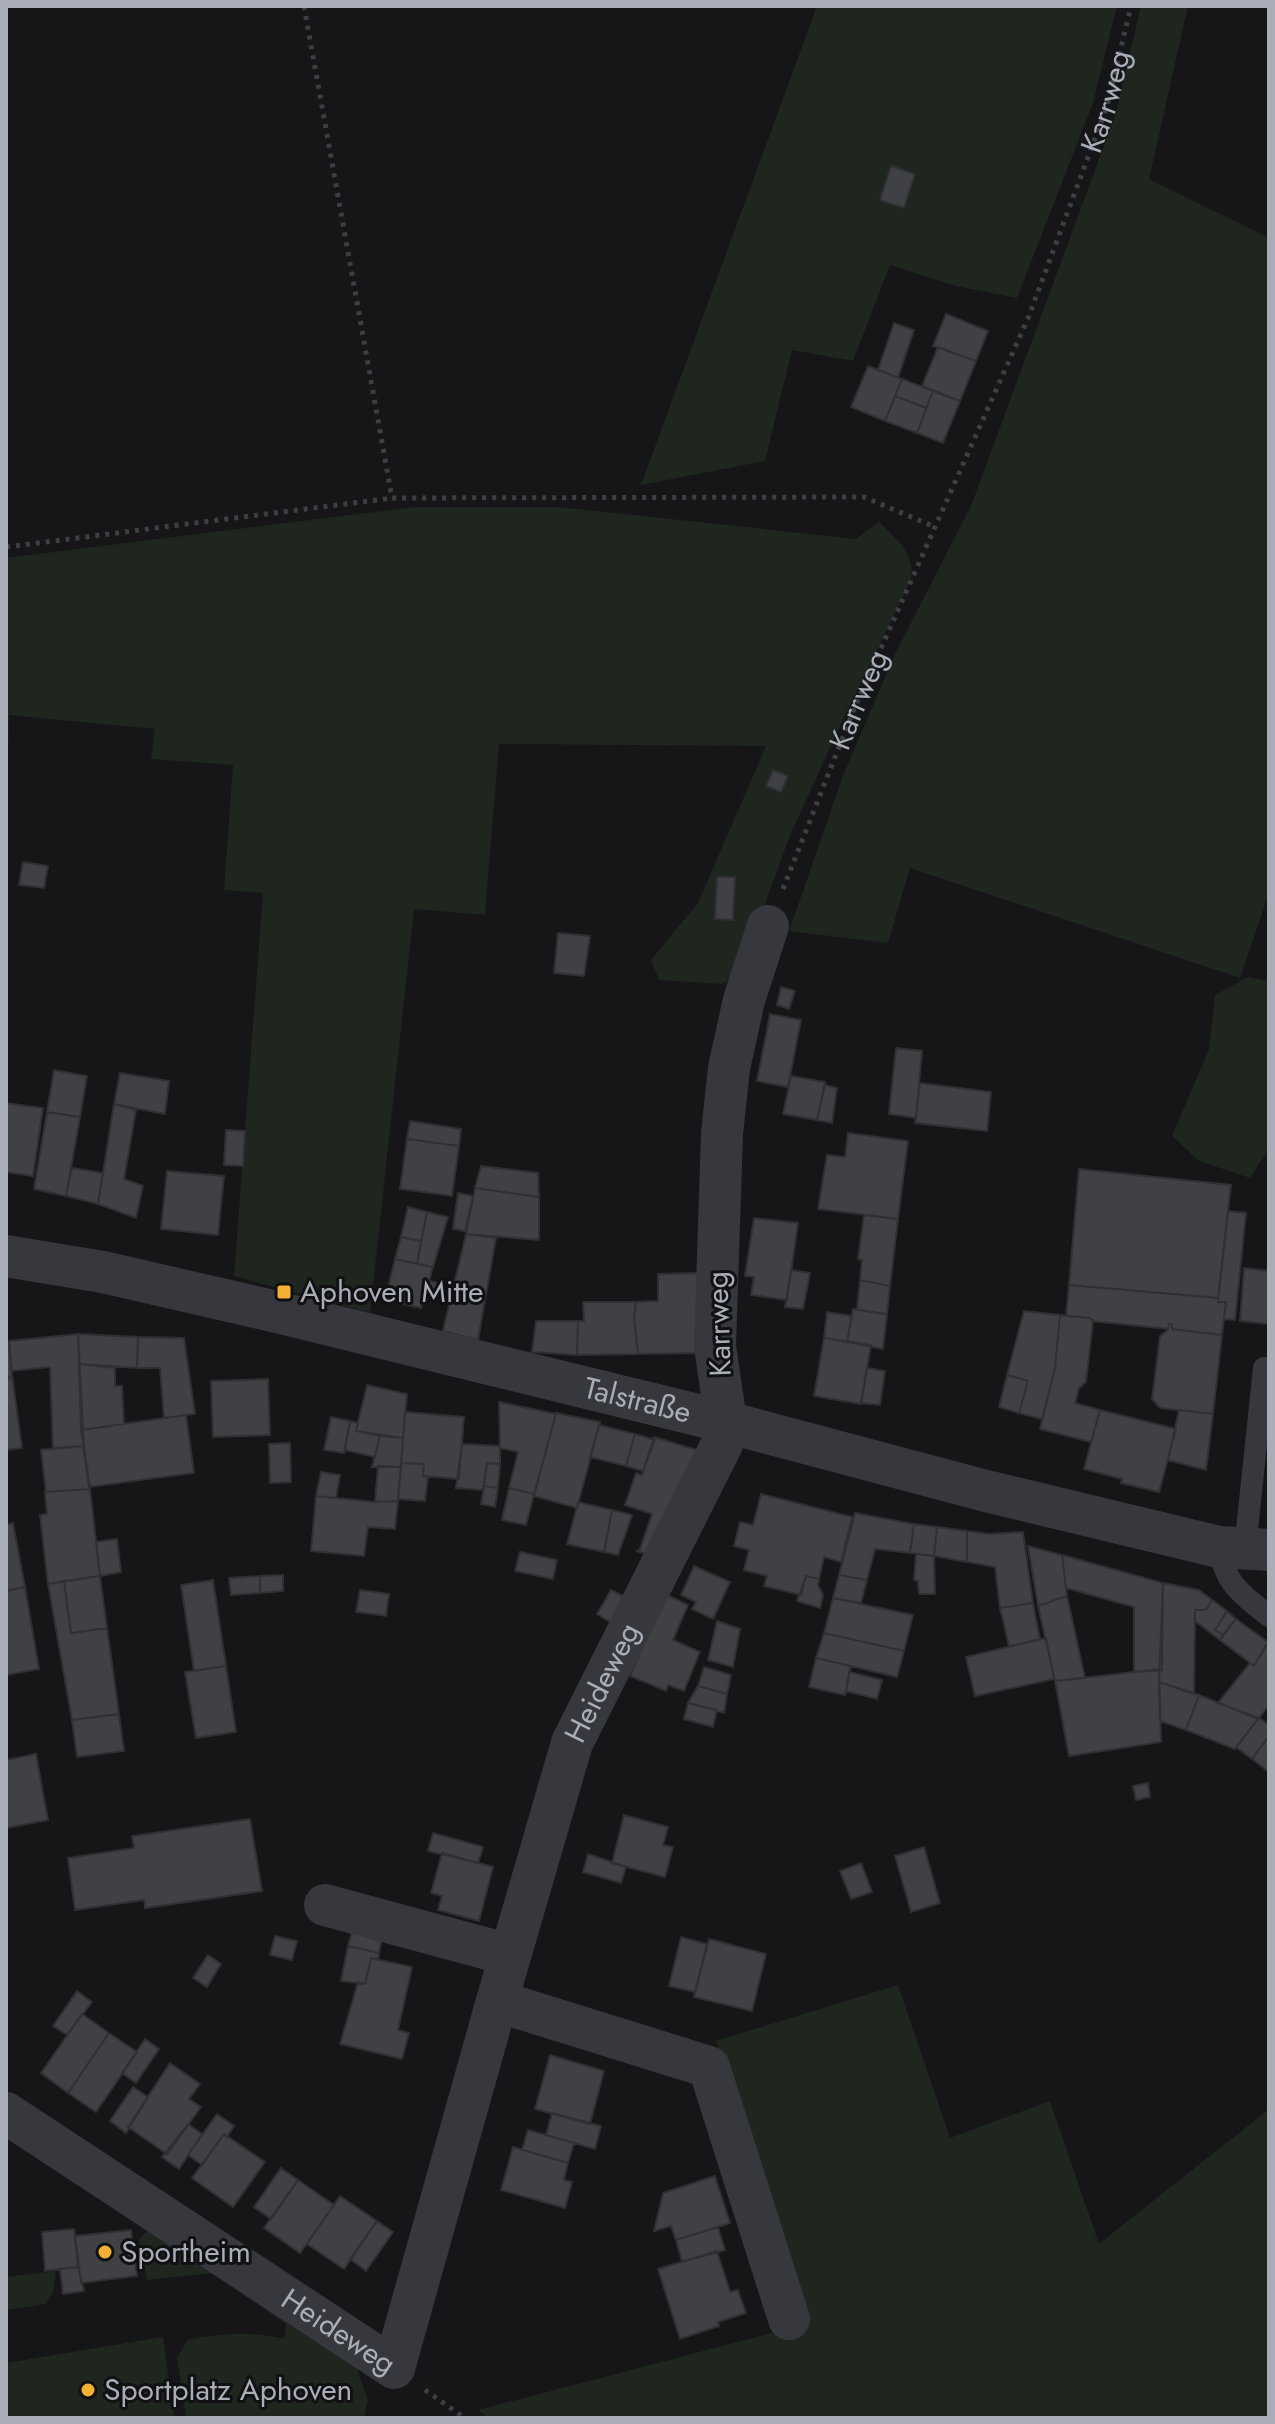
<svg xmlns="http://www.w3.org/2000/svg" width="1275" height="2424" viewBox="0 0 1275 2424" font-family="Jost,sans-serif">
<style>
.green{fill:#1e261f}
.building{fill:#404145;stroke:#303034;stroke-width:2}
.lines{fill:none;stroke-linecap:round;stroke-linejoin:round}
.path{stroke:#3d3f44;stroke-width:5;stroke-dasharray:4 6;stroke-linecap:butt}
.service{stroke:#37383d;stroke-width:22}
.minor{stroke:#37383d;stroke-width:42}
.poi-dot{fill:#f2b134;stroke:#111113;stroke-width:3}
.labels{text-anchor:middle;stroke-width:6;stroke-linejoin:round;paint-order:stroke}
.street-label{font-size:30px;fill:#a8adb8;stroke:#111113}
.poi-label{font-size:30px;fill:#a8adb8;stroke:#111113;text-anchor:start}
</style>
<rect width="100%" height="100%" fill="#161618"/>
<path class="green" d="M817 6H1117L1093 103 1017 298 956 286 890 265 853 361 792 350 765 461 641 485Z
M1141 6H1188L1149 179 1269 238V893L1240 978 910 868 888 943 789 931 843 776 894 656 971 506 1116 113Z
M415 507H558L856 539 879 522C897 539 915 553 911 580L837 732 789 838 739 976 722 984 659 980 651 960 698 903 766 746 499 744 485 915 414 909 370 1313 234 1276 263 893 224 890 233 765 151 759 155 729 9 715 6 843V558Z
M1248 977 1269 981V1148L1250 1178 1199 1161 1172 1136 1209 1049 1215 995Z
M898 1985 950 2138 1050 2101 1099 2244 1269 2109V2418H489L478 2410 806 2324 716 2041Z
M153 2225 356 2366 368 2400 364 2418H186L177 2357 188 2340C219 2333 253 2331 284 2339L286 2324 213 2273 147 2280 139 2239Z
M56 2271 53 2292 46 2304 6 2310V2277Z
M163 2337 174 2418H6V2363Z"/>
<path class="building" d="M891 166 915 174 904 208 880 200Z
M946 314 988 331 976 361 933 346Z
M894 323 914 330 898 378 878 370Z
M938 347 976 361 960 401 922 386Z
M868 366 902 379 885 421 851 407Z
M902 379 933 391 926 408 895 396Z
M933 391 960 401 943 443 917 433Z
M895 396 926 408 917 433 885 421Z
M773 770 788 776 781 792 766 786Z
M23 862 48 866 44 888 19 885Z
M717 877H735L733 920 715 919Z
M558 933 590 936 584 976 554 973Z
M781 987 795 991 789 1009 777 1005Z
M770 1014 801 1020 788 1087 757 1081Z
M896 1048 922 1051 916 1118 889 1114Z
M54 1070 87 1076 80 1117 47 1112Z
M120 1073 169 1081 165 1114 114 1104Z
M791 1076 825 1082 817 1120 783 1114Z
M920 1083 991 1092 987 1131 915 1123Z
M825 1085 837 1088 832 1123 817 1120Z
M6 1103 43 1108 33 1176 6 1172Z
M114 1104 136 1110 124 1179 143 1186 136 1218 98 1204Z
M47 1112 80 1117 66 1196 34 1189Z
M410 1121 461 1129 459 1146 407 1139Z
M226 1130 245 1131 243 1166 224 1165Z
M848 1133 908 1141 898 1219 818 1209 827 1155 845 1157Z
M407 1139 459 1146 452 1196 400 1189Z
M481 1166 538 1173 539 1197 475 1188Z
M72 1168 103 1173 98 1204 66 1196Z
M1079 1169 1231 1185 1218 1298 1069 1285Z
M167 1171 224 1176 218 1235 161 1229Z
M475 1188 539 1197V1240L466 1234Z
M458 1193 473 1196 465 1231 453 1229Z
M408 1207 427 1212 421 1241 401 1237Z
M1228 1211 1246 1213 1235 1320 1224 1319 1226 1302H1218Z
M427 1212 448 1217 433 1267 417 1264Z
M864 1215 898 1219 890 1286 860 1280 862 1260 858 1259Z
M754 1218 798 1223 787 1300 751 1295 754 1277 745 1276Z
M466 1234 496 1238 478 1340 443 1331Z
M401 1237 421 1241 417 1264 395 1259Z
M395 1259 433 1267 429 1281 438 1283 435 1293 426 1291 421 1308 385 1300Z
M1244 1268 1269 1271V1324L1240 1321Z
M791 1270 810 1273 803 1309 785 1307Z
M698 1273 699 1353 638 1354 634 1317 636 1302 658 1301V1274Z
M860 1280 890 1286 887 1314 857 1310Z
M1069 1285 1218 1298V1302H1226L1222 1335 1172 1329V1324H1169L1168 1329 1092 1321 1090 1318 1066 1316Z
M583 1302H636L634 1317 638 1354 577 1355 578 1321H584Z
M853 1309 887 1314 883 1349 847 1342Z
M1024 1311 1060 1315 1055 1368 1042 1419 1019 1413 1028 1381 1007 1375Z
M827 1312 852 1316 847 1342 824 1338Z
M1060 1315 1090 1318 1093 1321 1086 1382 1079 1388 1075 1403 1100 1410 1091 1442 1040 1429 1055 1368Z
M536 1321H578L577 1355 532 1352Z
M1169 1324H1172V1329L1222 1335 1213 1414 1160 1408 1152 1399 1160 1336 1168 1330Z
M78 1334 138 1337 137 1368 79 1364Z
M78 1334 84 1446 53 1448 50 1367 11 1371 9 1341Z
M138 1337 184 1338 195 1414 164 1418 160 1368H137Z
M824 1338 871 1345 861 1404 814 1396Z
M9 1341 12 1375 6 1381V1342Z
M79 1364 115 1368V1386H122L124 1424 81 1430Z
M867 1368 885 1371 880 1405 861 1403Z
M12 1375 22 1448 6 1450V1381Z
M1007 1375 1028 1381 1019 1413 999 1407Z
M268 1379 270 1435 213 1437 211 1381Z
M367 1385 407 1394 403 1438 356 1431Z
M499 1402 556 1414 534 1494 509 1488 518 1452 500 1448Z
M1100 1410 1176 1429 1159 1492 1121 1483 1122 1479 1084 1469Z
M1179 1410 1213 1414 1206 1470 1168 1460Z
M405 1412 464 1417 459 1479 423 1476 424 1464 401 1463Z
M556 1413 600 1422 577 1508 534 1496Z
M186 1415 194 1473 89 1487 81 1430Z
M331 1417 350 1421 344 1453 324 1450Z
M350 1421 358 1423 356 1431 380 1436 375 1457 345 1450Z
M599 1425 635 1434 626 1466 590 1457Z
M635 1434 655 1440 643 1471 626 1466Z
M380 1436 403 1438 401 1467H372Z
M654 1437 700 1451 657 1558 637 1551 640 1549 652 1514 625 1505 636 1473 642 1475Z
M290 1443 291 1482 270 1483 269 1444Z
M462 1444 500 1446V1464L487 1463 483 1490 456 1488Z
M84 1446 90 1489 46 1492 41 1450Z
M401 1463 424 1464 423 1476H428L425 1501 398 1499Z
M487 1463 500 1464 498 1488 484 1486Z
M378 1466 401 1467 398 1501 375 1502Z
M321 1472 340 1475 336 1498 316 1496Z
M484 1486 498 1488 495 1507 481 1504Z
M509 1488 534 1494 526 1525 502 1520Z
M90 1489 100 1576 48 1584 40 1515 47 1514 45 1492Z
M761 1494 852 1517 841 1562 824 1557 819 1579 806 1576 801 1595 764 1586 767 1576 744 1570 749 1550 734 1546 740 1522 753 1525Z
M316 1496 375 1502 398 1501 395 1529 368 1527 364 1556 311 1551Z
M578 1502 612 1510 604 1552 567 1544Z
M612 1510 632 1515 618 1555 604 1552Z
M855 1513 914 1524 910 1553 875 1549 867 1580 839 1575Z
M13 1523 25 1587 6 1591V1525Z
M914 1524 937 1527 934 1556 910 1553Z
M937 1527 967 1531V1562L934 1556Z
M967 1531 989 1534 1023 1532 1033 1603 1000 1608 995 1567 967 1562Z
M117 1539 121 1572 100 1576 96 1542Z
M1028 1546 1062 1555 1067 1596 1038 1606Z
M520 1552 557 1560 553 1579 515 1571Z
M916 1554 934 1556 935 1594H919L918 1581 914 1580Z
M1062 1555 1163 1583 1162 1670 1134 1672V1607L1066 1588Z
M694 1566 730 1582 713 1619 692 1609 696 1602 681 1595Z
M283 1575V1591L260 1593V1576Z
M839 1575 867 1580 861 1603 833 1598Z
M100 1576 107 1628 71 1633 64 1581Z
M260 1576V1593L231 1595 229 1578Z
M806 1576 819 1579 818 1585 823 1595 820 1608 797 1601Z
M213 1580 226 1666 194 1671 181 1585Z
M64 1581 71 1633 107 1628 119 1714 72 1720 48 1584Z
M1163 1583 1199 1590 1212 1600 1206 1610H1195L1194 1694 1159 1682Z
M25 1587 39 1669 6 1675V1591Z
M360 1590 389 1594 386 1616 356 1612Z
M611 1590 631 1600 615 1625 597 1614Z
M665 1594 688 1605 673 1640 700 1652 684 1691 668 1685 666 1691 630 1676Z
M1067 1596 1085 1678 1055 1681 1038 1606Z
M833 1598 913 1615 904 1651 824 1633Z
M1212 1600 1227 1611 1215 1630 1223 1635 1220 1640 1195 1621V1610H1206Z
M1033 1603 1040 1639 1009 1646 1000 1608Z
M1227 1611 1236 1619 1223 1635 1215 1630Z
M1236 1619 1268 1642 1254 1666 1220 1640Z
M717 1621 740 1629 733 1667 708 1660Z
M824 1633 904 1651 897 1677 816 1658Z
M1046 1638 1054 1679 975 1696 966 1657Z
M1268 1642 1269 1705 1259 1718 1218 1703 1250 1663 1254 1666Z
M816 1658 851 1666 845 1695 809 1687Z
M226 1666 236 1732 196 1738 185 1672Z
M704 1667 731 1675 727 1694 698 1686Z
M1159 1669 1161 1742 1069 1756 1055 1681Z
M849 1672 882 1680 877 1699 846 1691Z
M1159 1682 1199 1695 1186 1730 1160 1721Z
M698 1686 727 1694 724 1713 688 1703Z
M1199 1695 1258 1719 1235 1749 1186 1730Z
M688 1703 717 1710 713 1727 684 1719Z
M119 1714 124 1751 77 1757 72 1720Z
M1259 1718 1269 1725V1736L1252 1759 1236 1747Z
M1269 1736V1772L1252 1759Z
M36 1754 48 1820 6 1828V1760Z
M1148 1783 1150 1797 1136 1800 1133 1786Z
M624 1815 668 1827 663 1845 673 1847 665 1877 612 1863Z
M250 1819 262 1891 145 1908 144 1900 75 1910 68 1858 134 1848 132 1836Z
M433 1833 483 1847 478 1863 428 1851Z
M924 1847 940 1903 911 1912 895 1856Z
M442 1853 493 1867 479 1921 438 1910 442 1896 431 1893Z
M588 1854 626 1867 621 1883 583 1872Z
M861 1863 872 1892 851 1899 840 1871Z
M354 1925 383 1931 379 1953 348 1946Z
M275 1936 297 1941 292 1960 270 1955Z
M681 1937 707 1944 695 1992 669 1986Z
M709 1939 766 1954 752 2011 694 1997Z
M348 1946 379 1953 378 1960 371 1958 365 1984 341 1981Z
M208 1955 221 1964 207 1987 193 1978Z
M371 1958 412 1967 398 2030 409 2033 402 2059 340 2044 358 1982 365 1984Z
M77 1991 92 2002 67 2035 53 2026Z
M82 2014 109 2033 68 2093 41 2073Z
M109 2033 137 2052 96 2112 68 2093Z
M145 2039 159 2049 136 2083 122 2073Z
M550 2055 604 2071 590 2124 535 2109Z
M170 2063 200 2084 189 2099 201 2107 167 2154 128 2127Z
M133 2087 148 2097 126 2133 110 2121Z
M552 2113 601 2126 595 2149 546 2135Z
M217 2114 234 2126 227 2137 224 2134 202 2165 188 2155Z
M188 2124 202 2134 179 2169 162 2157Z
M528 2130 574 2143 568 2163 522 2150Z
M224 2134 265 2162 233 2207 192 2178Z
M513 2147 568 2163 564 2180 572 2182 565 2208 501 2190Z
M281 2168 298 2180 271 2219 254 2207Z
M715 2176 730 2223 676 2240 671 2226 654 2231 663 2193Z
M298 2180 334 2205 300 2253 264 2228Z
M340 2196 377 2221 344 2269 307 2244Z
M377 2221 393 2232 366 2271 350 2259Z
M718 2227 725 2250 682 2262 676 2240Z
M74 2229 78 2267 45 2271 42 2232Z
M131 2230 137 2276 81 2283 75 2236Z
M717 2251 730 2292 738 2290 746 2313 718 2322 719 2326 680 2339 658 2269Z
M78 2267 84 2291 63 2294 60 2269Z"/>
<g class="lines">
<g class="path">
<path d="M304 6 392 498 864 497 935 527"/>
<path d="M6 547 392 498"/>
<path id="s1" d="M783 889 854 709 1029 316 1107 106 1131 6"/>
<path d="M425 2390 465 2418"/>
</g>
<path class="service" d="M1219 1547C1225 1584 1241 1594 1269 1616
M1245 1549 1264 1368"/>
<g class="minor">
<path id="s2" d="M6 1256 103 1272 277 1312 726 1422 986 1491 1219 1547 1269 1550"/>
<path d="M325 1905 510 1955"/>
<path id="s3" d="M497 2001 572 1743 722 1444 726 1422 715 1346 722 1134 729 1068 744 1000 768 926"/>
<path id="s4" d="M6 2113 394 2368 497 2001 709 2067 789 2319"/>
</g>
</g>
<g class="poi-dot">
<rect x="276" y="1284" width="16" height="16" rx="4"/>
<circle cx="105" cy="2252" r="8"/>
<circle cx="88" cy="2390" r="8"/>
</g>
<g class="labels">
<g class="street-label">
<text dy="10" stroke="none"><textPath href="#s1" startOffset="852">Karrweg</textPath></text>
<text dy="10" stroke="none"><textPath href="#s1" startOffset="204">Karrweg</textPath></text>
<text transform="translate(719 1324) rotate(-92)" y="10">Karrweg</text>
<text dy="10" stroke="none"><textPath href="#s2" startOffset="648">Talstraße</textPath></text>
<text dy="10" stroke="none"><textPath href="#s3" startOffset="336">Heideweg</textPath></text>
<text dy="10" stroke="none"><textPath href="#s4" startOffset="398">Heideweg</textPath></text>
</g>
<g class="poi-label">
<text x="300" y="1302">Aphoven Mitte</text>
<text x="121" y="2262">Sportheim</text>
<text x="104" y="2400">Sportplatz Aphoven</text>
</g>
</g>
<rect width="1275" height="2424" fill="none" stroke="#a8adb8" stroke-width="16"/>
</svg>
